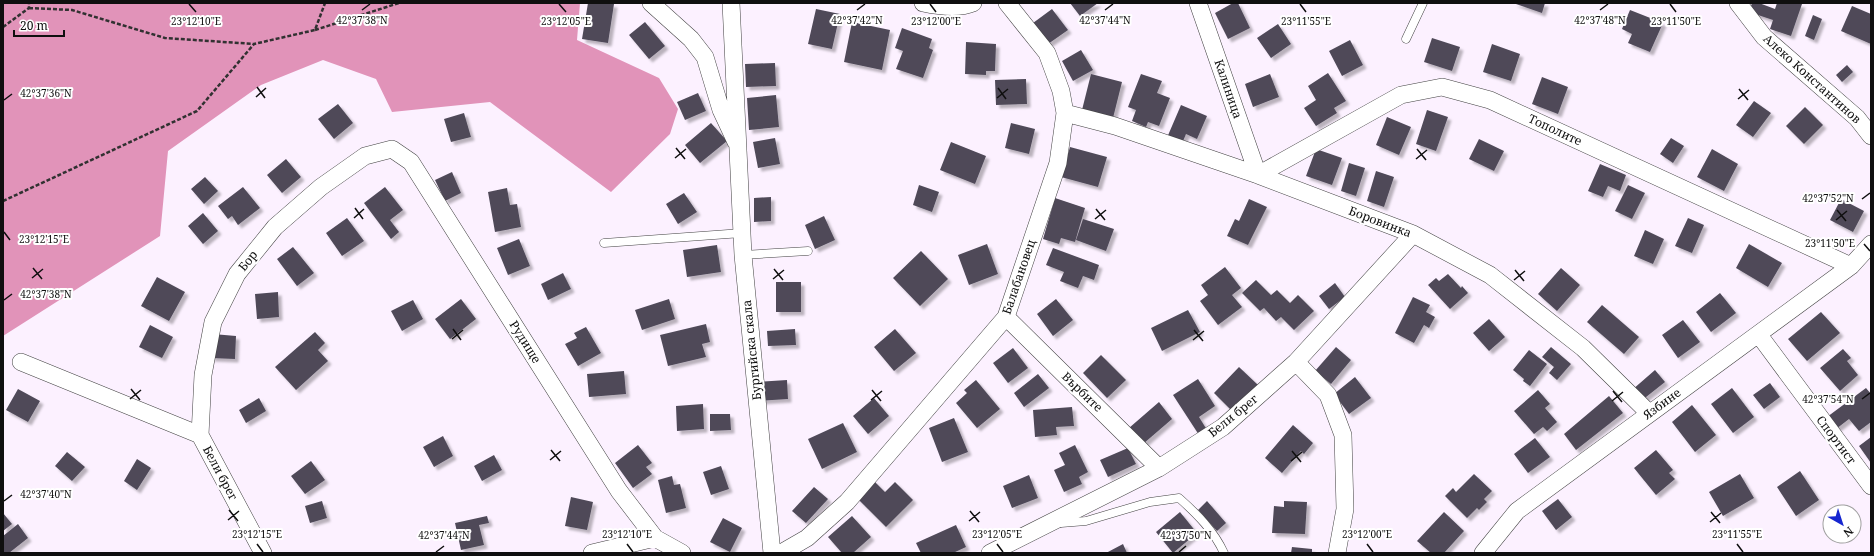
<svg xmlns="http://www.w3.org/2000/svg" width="1874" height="556" viewBox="0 0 1874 556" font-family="'Noto Serif',serif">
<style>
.forest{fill:#e193b9}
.building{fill:#4f4a59;filter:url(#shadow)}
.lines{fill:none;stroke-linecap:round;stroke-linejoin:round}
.lane-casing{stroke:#424242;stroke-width:9}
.street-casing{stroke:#424242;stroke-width:18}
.path{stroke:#313131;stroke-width:2.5;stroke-dasharray:4 2;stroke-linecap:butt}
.lane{stroke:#fff;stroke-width:8}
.street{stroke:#fff;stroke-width:17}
.ticks{fill:none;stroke:#0f0f0f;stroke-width:1.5}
.labels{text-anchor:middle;stroke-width:4;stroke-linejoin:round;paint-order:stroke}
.street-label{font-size:12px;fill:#0f0f0f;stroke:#fff}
.ticks-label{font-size:10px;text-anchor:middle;fill:#0f0f0f;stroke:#fff;stroke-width:4;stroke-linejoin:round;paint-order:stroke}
</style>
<defs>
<filter id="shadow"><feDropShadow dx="3.5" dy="3.5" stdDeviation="1" flood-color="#0004"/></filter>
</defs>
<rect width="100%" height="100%" fill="#fcf1ff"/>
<path class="forest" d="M3 3H580L577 40 659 78 678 109 670 134 611 192 490 102 392 112 376 79 323 60 261 85 168 151 160 236 3 336Z"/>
<path class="building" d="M588 3 614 4 608 43 582 39Z
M1070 3H1098L1080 16Z
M1233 3H1238L1250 28 1228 39 1215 13Z
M1513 3H1545L1542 13Z
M1752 3H1759L1775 9 1777 3 1802 4 1791 36 1770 29 1773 20 1749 12Z
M1852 6 1871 14V44L1841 31Z
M816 9 840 14 832 49 808 44Z
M1052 9 1068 30 1048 44 1033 23Z
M1630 10 1663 23 1650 52 1628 43 1632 34 1622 29Z
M1813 15 1822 19 1814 40 1805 36Z
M645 22 665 46 649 59 629 35Z
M852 22 890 30 882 70 844 62Z
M1278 24 1291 44 1271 58 1257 38Z
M902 28 932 39 929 48 933 50 923 78 896 69 903 51 895 48Z
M1432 38 1460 47 1452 71 1424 62Z
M1350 40 1363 65 1342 76 1329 51Z
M966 42 996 44 995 71H986V75L965 74Z
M1492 44 1520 54 1511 81 1483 72Z
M1081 50 1093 70 1073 81 1062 61Z
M775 63 776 86 746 87 745 64Z
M1847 65 1853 72 1842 82 1836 75Z
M1328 73 1346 101 1334 108 1337 113 1316 126 1304 108 1316 100 1308 86Z
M1091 74 1122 82 1113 118 1082 110Z
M1141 74 1162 81 1157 93 1170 98 1159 126 1148 122 1146 127 1132 121 1136 110 1128 107Z
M1270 74 1279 97 1253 107 1245 84Z
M1542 77 1568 87 1558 114 1532 104Z
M1026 79 1027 104 996 105 995 80Z
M698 93 706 111 685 120 677 102Z
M776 95 779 127 749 130 747 98Z
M1754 101 1771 113 1753 137 1736 125Z
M338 104 353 123 334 139 318 119Z
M1181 105 1207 116 1197 139 1186 134 1181 146 1166 140Z
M1805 107 1823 125 1804 144 1786 126Z
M1427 110 1448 117 1436 151 1416 144Z
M464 113 471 137 451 142 444 119Z
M1387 117 1411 127 1399 155 1376 145Z
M711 123 727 141 700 163 685 145Z
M1011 123 1035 129 1029 154 1005 148Z
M775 138 780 164 758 168 753 142Z
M1671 138 1684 146 1673 163 1660 154Z
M1479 139 1504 151 1494 171 1469 159Z
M951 142 986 156 975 184 940 170Z
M1070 147 1107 157 1098 187 1061 177Z
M1316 149 1342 158 1332 185 1306 176Z
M1712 149 1738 164 1724 191 1697 177Z
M286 159 301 177 282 193 267 175Z
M1349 163 1365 168 1356 196 1341 191Z
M1600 164 1626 175 1620 191 1608 186 1603 197 1588 191Z
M1376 171 1394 177 1384 207 1367 201Z
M452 172 461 193 445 201 435 180Z
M205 177 218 191 204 204 191 189Z
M919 185 939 192 932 212 913 205Z
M1628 185 1645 193 1632 219 1615 211Z
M243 187 260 208 238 225 232 216 228 219 218 206Z
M385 187 403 210 390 220 399 232 391 239 364 203Z
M507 188 510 205 517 204 521 227 495 232 488 192Z
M684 193 697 212 678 224 666 204Z
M771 197V221L754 222V198Z
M1055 198 1085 208 1075 242 1061 238 1059 244 1043 239Z
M1249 199 1267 207 1248 245 1227 236 1235 219 1239 221Z
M1841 199 1864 211 1853 232 1830 220Z
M203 213 218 231 203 244 188 226Z
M824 216 835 240 815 249 805 225Z
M347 218 364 241 342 256 326 233Z
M1688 218 1704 225 1692 253 1675 246Z
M1083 219 1114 229 1106 251 1076 240Z
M1645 230 1664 239 1653 264 1634 256Z
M519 239 530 266 508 275 497 248Z
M987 244 998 274 969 285 958 255Z
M1749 244 1782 263 1768 287 1736 268Z
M717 245 721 272 687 277 683 250Z
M293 247 314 273 297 286 277 259Z
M1053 248 1099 265 1094 280 1083 276 1078 288 1060 281 1064 272 1046 265Z
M921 251 948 279 920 306 893 278Z
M1225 267 1241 288 1232 295 1242 307 1218 325 1200 301 1208 295 1201 285Z
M1561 268 1580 285 1557 311 1538 294Z
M563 273 571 289 548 300 541 284Z
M1448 274 1461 288 1462 286 1468 293 1450 309 1428 285 1436 278 1439 281Z
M157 277 185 292 169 321 141 306Z
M1256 280 1271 295 1277 290 1290 303 1298 295 1314 311 1294 330 1281 317 1276 321 1264 308 1260 311 1242 293Z
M776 282H801V312H776Z
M1335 283 1345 297 1329 309 1319 296Z
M278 292 279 317 257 319 255 294Z
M1720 293 1736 313 1711 332 1696 312Z
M1413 297 1430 305 1426 312 1435 317 1429 328 1424 325 1414 343 1395 333Z
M461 299 476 319 450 339 435 319Z
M669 299 675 319 642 330 635 310Z
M1056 299 1073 320 1053 336 1037 314Z
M413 300 423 319 402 331 391 311Z
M1602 305 1639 337 1624 354 1587 322Z
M1188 310 1200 332 1162 351 1151 328Z
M1821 312 1840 333 1807 361 1788 339Z
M1489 319 1505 337 1489 351 1473 333Z
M1683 320 1700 342 1678 358 1662 335Z
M706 324 710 342 702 344 706 357 668 366 660 335Z
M150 325 173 337 162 358 139 347Z
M586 327 601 353 578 366 565 344 577 338 574 333Z
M795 329 796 345 768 346 767 331Z
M895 329 916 353 894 371 874 347Z
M315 332 325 343 318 350 328 361 296 390 275 367Z
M213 334 236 336 235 359 211 358Z
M1336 347 1351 360 1331 384 1315 371Z
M1551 347 1571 364 1557 380 1549 373 1554 367 1542 357Z
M1013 348 1028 368 1008 383 993 363Z
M1843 349 1851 358 1847 361 1858 375 1840 391 1820 368Z
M1529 350 1547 364 1530 386 1523 381 1524 379 1513 370Z
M1101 355 1126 380 1107 398 1083 373Z
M1239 367 1258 385 1232 411 1214 393Z
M1655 370 1665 382 1641 401 1632 390Z
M624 371 626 394 589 397 587 374Z
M1038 374 1049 388 1024 407 1014 393Z
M1355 377 1371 398 1349 414 1334 394Z
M1198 379 1215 406 1199 417 1207 430 1199 435 1173 395Z
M787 380 788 399 757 401 756 382Z
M976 380 1000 409 977 428 956 403 967 393 964 390Z
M1770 383 1780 397 1764 409 1753 395Z
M1732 388 1754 417 1733 433 1711 404Z
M1866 388 1871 394V422L1859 431 1849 419 1836 429 1827 417Z
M18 389 40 401 28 422 6 410Z
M1538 390 1550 404 1545 408 1557 422 1547 431 1543 427 1534 434 1514 411Z
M1609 396 1623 413 1576 450 1564 434Z
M259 398 266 411 246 423 239 410Z
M874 398 889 416 868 434 853 416Z
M1159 402 1172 419 1143 444 1129 428Z
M703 404 704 429 677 431 676 406Z
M1692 405 1716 435 1695 452 1672 422Z
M1072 407 1074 426 1056 427 1057 435 1035 437 1033 410Z
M710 414H730L731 430 710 431Z
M954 418 968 452 942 462 929 428Z
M843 423 857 452 822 469 808 439Z
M1293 425 1313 443 1304 454 1301 451 1282 473 1265 458Z
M443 436 453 456 434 467 423 447Z
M1871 437V463L1859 446Z
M1535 438 1550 457 1528 473 1514 454Z
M638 445 652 463 646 467 652 474 633 488 615 463Z
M1075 445 1088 472 1079 477 1082 484 1064 492 1054 470 1065 465 1059 453Z
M1128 448 1136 464 1108 477 1100 460Z
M1656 450 1673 470 1669 473 1675 479 1656 495 1634 468Z
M67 452 85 467 72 481 55 466Z
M494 455 502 470 482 481 474 466Z
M137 459 151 468 137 490 124 481Z
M311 461 325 480 305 494 291 476Z
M721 466 729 489 711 495 703 472Z
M1800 471 1819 500 1796 516 1777 487Z
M1474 474 1492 491 1484 499 1487 502 1479 510 1477 508 1467 518 1445 496 1453 488 1456 492Z
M1740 474 1754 498 1723 516 1709 492Z
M1029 475 1038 498 1012 508 1003 486Z
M672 476 674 485 680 484 686 508 666 513 658 480Z
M873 480 885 492 895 482 913 500 886 527 856 497Z
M814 487 828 499 806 523 792 511Z
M571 497 593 502 587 530 565 526Z
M1558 499 1572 517 1556 530 1542 511Z
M322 501 327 518 310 523 305 506Z
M1207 501 1226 523 1217 531 1198 510Z
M1284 501 1307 502 1305 534 1272 533 1274 506 1284 507Z
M1180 512 1197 533 1173 553 1156 532Z
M1444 512 1464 531 1444 553H1431L1417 541Z
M3 513 12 524 3 531Z
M487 516 489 523 479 525 484 545 461 550 455 523Z
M852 516 871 537 853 553H842L828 537Z
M723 518 742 528 730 552 710 542Z
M18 524 28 538 9 553H3V536Z
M956 525 966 547 953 553H921L916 543Z
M1123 544 1127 553H1106Z
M1292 547 1312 549V553H1291Z"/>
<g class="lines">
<g class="lane-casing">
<path id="lane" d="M1406 39 1423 3
M604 243 742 233
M743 255 808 251
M1061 523 1086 521 1150 502 1179 498C1197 514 1214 531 1224 553"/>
</g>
<g class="street-casing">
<path id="street" d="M651 3 691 39 705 57 721 110 736 142
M731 3 743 255 772 553
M923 3C937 6 959 9 973 3
M1198 3 1258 175 1401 95 1442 87 1490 100 1851 266
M1738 3 1764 37 1857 118 1871 136
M1065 113 1115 126 1258 175 1413 234 1490 275 1583 348 1649 413
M1006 317 1159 468
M1759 335 1871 486
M21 362 200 435 263 553
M1296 362 1328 395 1343 435 1345 509 1337 553
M200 435 203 375 213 322 237 274 275 227 321 187 365 156 392 149 411 162 619 491 655 538
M592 553 655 538 682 553
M781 553 807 538 847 502 1006 317 1058 163 1065 113 1061 91 1047 53 1007 3
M990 553 1159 468 1223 427 1296 362 1413 234
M1483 553 1517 511 1851 266 1871 244"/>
</g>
<path class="path" d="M29 8 72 10 165 38 254 44
M3 27 29 8V3
M315 30 399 3
M3 201 197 111 254 44 315 30 325 3"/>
<use href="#lane" class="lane"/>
<use href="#street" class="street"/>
</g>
<path class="ticks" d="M189 4 196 12M559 4 566 12M930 4 936 12M1300 4 1306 12M1670 4 1676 12M362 10 370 4M857 10 865 4M1105 10 1113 4M1600 10 1608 4M257 87 265 98M998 88 1006 99M1739 89 1748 100M256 97 266 88M997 98 1008 89M1738 99 1749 90M4 100 12 94M676 148 685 159M1417 149 1426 160M675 158 686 149M1416 159 1427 150M1862 199 1870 193M355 208 363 219M1096 209 1105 220M1837 210 1846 221M354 218 364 209M1095 219 1106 210M1836 220 1847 211M4 232 10 240M1864 244 1870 251M33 268 42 279M774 269 783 280M1515 270 1524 281M32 278 43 269M773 279 784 270M1514 280 1525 271M4 300 12 294M453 329 461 340M1194 330 1203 341M452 339 463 330M1193 340 1204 331M131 389 140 400M872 390 881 401M1613 391 1622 402M130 399 141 390M1862 399 1870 393M871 400 882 391M1612 401 1623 392M551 450 560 461M1292 451 1301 462M550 460 561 451M1291 461 1302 452M4 501 12 495M229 510 238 521M970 511 979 522M1711 512 1720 523M228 520 239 511M969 521 980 512M1710 522 1721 513M257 544 263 552M627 544 633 552M997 544 1003 552M1367 544 1373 552M1737 544 1743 552M436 552 444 546M1179 552 1186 546"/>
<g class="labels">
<g class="street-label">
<text transform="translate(1812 79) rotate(42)" y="4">Алеко Константинов</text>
<text transform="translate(1228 89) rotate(71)" y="4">Калиница</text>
<text transform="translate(1555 130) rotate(25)" y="4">Тополите</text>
<text transform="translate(1380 222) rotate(21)" y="4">Боровинка</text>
<text transform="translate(248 261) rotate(-51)" y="4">Бор</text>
<text transform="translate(1019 277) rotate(-71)" y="4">Балабановец</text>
<text transform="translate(525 342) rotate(58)" y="4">Рудище</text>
<text transform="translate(752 350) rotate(-96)" y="4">Бургийска скала</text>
<text transform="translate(1082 392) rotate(44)" y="4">Върбите</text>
<text transform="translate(1662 404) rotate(-36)" y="4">Язбине</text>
<text transform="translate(1233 416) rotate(-39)" y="4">Бели брег</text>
<text transform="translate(1836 440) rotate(53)" y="4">Спортист</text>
<text transform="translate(220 473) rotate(62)" y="4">Бели брег</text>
</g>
</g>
<g class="ticks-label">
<text x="857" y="24">42°37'42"N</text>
<text x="1105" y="24">42°37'44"N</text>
<text x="1600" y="24">42°37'48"N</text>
<text x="362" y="24">42°37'38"N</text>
<text x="566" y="25">23°12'05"E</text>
<text x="936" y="25">23°12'00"E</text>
<text x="1306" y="25">23°11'55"E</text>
<text x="1676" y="25">23°11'50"E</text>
<text x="196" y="25">23°12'10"E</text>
<text x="46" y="97">42°37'36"N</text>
<text x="1828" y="202">42°37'52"N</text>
<text x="44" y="243">23°12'15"E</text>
<text x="1830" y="247">23°11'50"E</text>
<text x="46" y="298">42°37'38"N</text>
<text x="1828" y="403">42°37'54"N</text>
<text x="46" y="498">42°37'40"N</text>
<text x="257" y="538">23°12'15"E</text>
<text x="627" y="538">23°12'10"E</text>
<text x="997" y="538">23°12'05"E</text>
<text x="1367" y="538">23°12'00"E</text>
<text x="1737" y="538">23°11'55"E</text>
<text x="444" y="539">42°37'44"N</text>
<text x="1186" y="539">42°37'50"N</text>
</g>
<rect width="1874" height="556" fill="none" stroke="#0f0f0f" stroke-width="8"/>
<g transform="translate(1842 524) rotate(141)"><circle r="19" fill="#ffffff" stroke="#9f9f9f"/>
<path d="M0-3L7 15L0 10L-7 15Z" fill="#1626d0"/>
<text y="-6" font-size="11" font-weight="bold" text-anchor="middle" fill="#0f0f0f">N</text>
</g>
<path d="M14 30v6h50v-6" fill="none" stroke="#0f0f0f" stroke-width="2"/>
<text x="20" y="30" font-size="12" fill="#0f0f0f" stroke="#ffffff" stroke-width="3" paint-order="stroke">20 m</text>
</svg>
